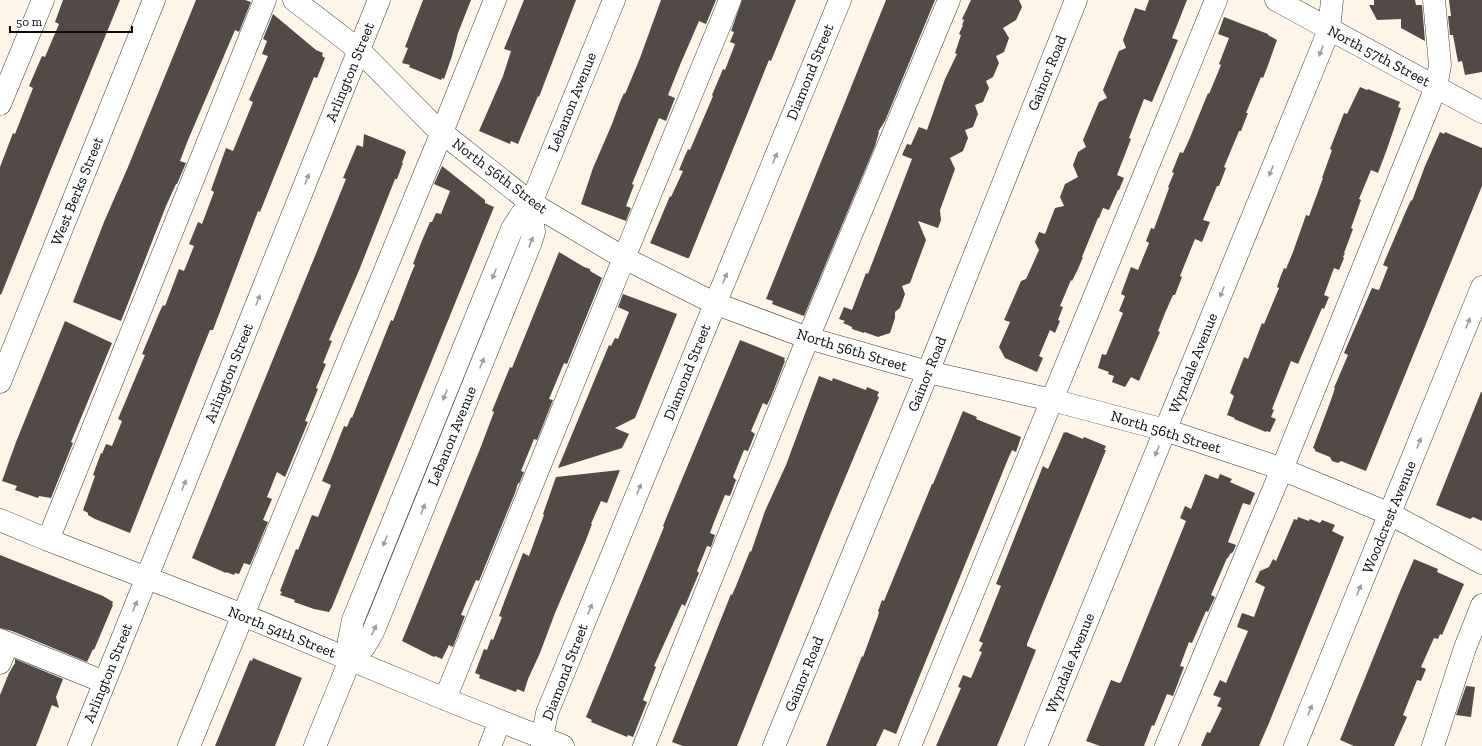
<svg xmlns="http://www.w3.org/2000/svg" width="1482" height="746" viewBox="0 0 1482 746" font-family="'Zilla Slab',serif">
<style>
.building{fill:#514a47}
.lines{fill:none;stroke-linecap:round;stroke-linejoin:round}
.minor-casing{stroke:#3d3d3d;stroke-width:23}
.minor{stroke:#fff;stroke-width:22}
.oneway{fill:#9d9d9d}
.labels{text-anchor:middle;stroke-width:4;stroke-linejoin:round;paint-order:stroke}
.street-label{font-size:15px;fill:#0a0a0a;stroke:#fff}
</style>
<rect width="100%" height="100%" fill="#fdf6e8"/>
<path class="building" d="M63 0H120L49 174 1 295 0 294V167L13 133 15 134 33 88 29 86 42 56 45 57 59 24 55 22Z
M196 0H245L251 2 239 32 235 30 188 140 180 161 186 163 177 184H176L166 206 121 321 73 302 104 222 128 167Z
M423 0H471L458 33 452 56 444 79 442 78 441 80 409 67 410 65 402 63 408 48 405 47Z
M524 0H576L539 97 538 96 518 144 511 141 510 144 479 131 503 76 511 51 504 49Z
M661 0H716L706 24 699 21 680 65 668 95 675 98 666 121 659 118 632 184 634 185 626 206 631 208 626 221 581 204 593 168 612 124 620 102 624 93 625 94 640 58Z
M742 0H796L771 61 769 60 689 258H687L650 243 651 241 670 196 671 197 683 171 679 170 684 158 688 149 690 150 713 96 712 95 723 69 725 70 735 44 730 42 734 32 731 31Z
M886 0H935L885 121 878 132H879L875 146 804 316 772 304 773 301 766 299Z
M971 0H1019L1022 7 1016 20 1003 28 1009 38 1004 52 996 56 999 63 993 77 986 81 989 88 983 102 975 105 978 114 973 127 965 130 968 138 963 151 950 158 955 169 940 210 941 220 938 228 918 221 926 240 910 283 902 286 905 294 900 308 895 312V318L890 333 878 337 864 332V333L852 329V327L843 323 845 321 839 319 844 307 852 310 866 273 868 274 912 159 902 155 907 144 911 145 919 127 927 130 945 79 957 54 955 53 961 35 959 34 963 25H962L964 20 962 19Z
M1149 0H1187L1172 38 1178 40 1152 102 1144 99 1129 138 1131 139 1117 175 1124 178 1119 190H1118L1109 210 1103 208 1099 218H1098L1082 257H1083L1078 269 1072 281 1071 280 1060 306 1063 307 1058 320 1060 321 1055 333 1050 330 1039 356 1043 358 1037 372 1005 358 999 347 1010 322 1004 320 1021 281 1026 279 1039 250 1035 242 1039 232 1045 234 1055 208 1064 206 1060 197 1065 184 1078 177 1073 165 1078 152 1086 147 1083 140 1099 102 1107 98 1103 90 1119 51 1126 48 1123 40 1135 8 1145 11Z
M1374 0H1415L1416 5H1422L1425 41 1401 28V19L1377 20 1369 5H1374Z
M1449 0H1482V72L1465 75 1462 61 1458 62 1453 35H1450L1448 16H1451Z
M273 14 316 50 323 53 322 56 325 58 317 78 314 77 260 212 258 211 213 330H210L201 352 130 533 95 519 88 515V513L83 510 95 476 93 475 101 453 102 454 106 444 112 446 122 421 118 419 145 355 142 354 160 311 163 305 165 306 179 269 184 271 194 246 189 244 198 222 202 224 214 192 211 190 226 148 233 151 253 102 249 100 268 56 262 54 267 41 263 39Z
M1224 17 1268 34V35L1277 40 1267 68 1263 78 1261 77 1246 113H1248L1241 131H1239L1224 167 1226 168 1219 186H1217L1203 220 1210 222 1202 242 1195 239 1180 276 1182 277 1175 295H1173L1165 313 1158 331 1160 332 1139 381 1131 377 1125 387 1112 382 1114 376 1108 374 1109 372 1098 368 1102 354 1106 355 1123 313 1119 311 1125 296 1121 294 1131 267 1138 270 1149 243 1146 241 1151 228 1154 229 1169 188 1168 187 1174 173 1172 172 1180 152 1183 153 1189 140 1208 93 1209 94 1221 65 1219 64 1229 38 1218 34Z
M1360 87 1367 90 1368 89 1398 101 1400 102 1398 107 1401 108 1387 149 1378 173 1371 170 1359 199 1361 200 1351 228 1353 229 1344 253H1345L1343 257 1344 258 1339 270 1334 268 1324 295 1329 297 1324 309 1322 308 1298 364 1291 361 1272 409 1274 410 1271 417 1276 419 1270 432 1266 431V432L1234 419 1235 418 1227 415 1234 396 1230 393 1244 357 1248 359 1262 323 1264 324 1279 288 1277 287 1280 278 1284 268 1286 269 1293 252 1306 215 1309 216 1323 178H1322L1332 150 1330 149 1344 113 1347 114Z
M1440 132 1444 134 1445 132 1482 148V186L1366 471 1341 461 1338 463 1332 461 1330 457 1315 451V449L1313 448 1331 400 1335 388H1334L1348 355 1344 353 1372 288 1379 290 1388 267 1383 265 1406 211 1411 200 1412 201 1425 166Z
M364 134 404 150 406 152 402 163H403L397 179H395L360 268 329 340 332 341 323 363 326 364 316 388 318 389 305 421 308 422 303 434 285 477 277 472 267 497 272 499 263 520 268 522 250 565 244 563 239 574 235 573 234 575 226 572V573L192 558 315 256 346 179 343 178 357 145 363 147Z
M442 166 485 200V203L494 207 332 607 329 612 314 609 294 602 295 600 280 595 282 592 280 591 296 549 298 550 312 515 318 517 331 485 322 481 331 459 344 426 347 427 351 417 352 418 391 320 393 321 411 274 415 265 413 264 421 243 430 222H432L436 213 441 214 450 191 434 184Z
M559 252 584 267 590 269V271L602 278 567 364 564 363 549 399 553 400 537 440 534 439 521 471 524 472 519 484 518 483 515 493 479 581 476 580 466 603 461 615 465 616 453 647 449 645 442 659 435 656 434 657 402 641 480 449 494 412 492 411 510 367 512 368Z
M623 294 677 314 635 418 615 428 629 434 622 448 558 468 609 345 611 346 615 338 618 339 629 312 618 307Z
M65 321 112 343 71 442 73 443 51 498 39 496 38 498 15 490 17 486 2 481 16 442Z
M740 340 785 358 784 360 785 361 771 397 767 405 763 403 751 431 755 434 748 451 744 450 733 477 736 480 730 496 725 495 714 522 710 533 715 535 711 547 707 546 697 571 699 573 685 606 682 604 654 666 656 667 643 700 647 702 633 737 628 735 627 737 591 722 592 720 586 717 664 527 663 526 680 484Z
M819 376 832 381 833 378 866 390 867 387 879 392 877 396 879 397 825 526 737 746H683L672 742 731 594 732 595 736 586 750 551 751 552 765 511 786 465Z
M1481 392H1482V521L1473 517 1470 519 1436 505Z
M963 411 977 417 976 419 1021 437 1016 452 1012 450 1008 459 896 734 884 729 876 746H826L862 656 863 657 878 616 879 612 878 611 882 600 884 601 932 484H933Z
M1064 432 1065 433 1066 432 1083 439 1084 437 1106 446 1104 450H1106L1027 644V646L1036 650 1016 700 997 746H936L961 688 958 687 963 675 971 678 982 652 979 651 983 643 979 641 1001 586 996 584 1043 466 1048 469Z
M620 470 607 503 601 501 591 524H592L586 540 555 613 540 653 528 679 524 692 517 689 516 692 479 678 480 675 475 673 484 649 487 650 491 639 493 640 502 617 499 616 503 605 523 553 529 556 544 515 543 514 556 477Z
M1205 474 1218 479 1220 474 1232 479 1230 482 1255 493 1250 505 1243 503 1228 542 1236 545 1233 552 1230 554 1228 558H1227L1211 595 1215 597 1208 612 1206 611 1192 643 1189 642 1180 666 1184 667 1173 696 1167 694 1154 726 1152 725 1144 746H1100L1086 741 1111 680 1119 683 1121 682 1186 521 1180 518 1185 506 1191 509Z
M1298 517 1309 521 1310 519 1320 523 1322 520 1335 525 1332 531 1344 537 1269 723 1259 746H1201L1207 732 1210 733 1222 708 1217 706 1221 698 1213 695 1220 680 1226 683 1248 631 1237 627 1242 613 1254 617 1265 587 1255 582 1260 571 1269 567 1273 559 1276 561 1294 519 1297 520Z
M0 555 103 596 113 602 112 604 113 605 94 650 93 649 87 662 12 631 0 628Z
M1414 559 1438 569 1437 572 1464 584 1442 635 1440 634 1438 639 1434 638 1421 667 1426 669 1421 681 1417 680 1403 715 1407 717 1394 746H1354L1340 740 1399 594Z
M253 658 302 678 275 746H215L250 660 252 661Z
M15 659 63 679 56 697 59 708 52 705 36 746H0V695L9 673 15 663Z
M1466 686 1475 687 1471 717 1456 715Z"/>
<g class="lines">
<g class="minor-casing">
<path id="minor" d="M294 0 359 50 435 127 531 203 624 258 714 303 808 338 928 372 1052 400 1165 430 1274 466 1390 514 1482 563
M1276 0 1482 112
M0 104 43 0
M0 382 154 0
M0 520 48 540 243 615 445 699 563 746
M48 540 265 0
M0 640 104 682
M350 660 364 647 373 632 531 242 534 232 531 203
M0 663 8 643
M445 699 624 258 730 0
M79 746 379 0
M189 746 442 132 495 0
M315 746 350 660 349 640 353 620 512 229 521 215 531 203 614 0
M490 746 500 721
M542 746V737L547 713 840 0
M644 746 808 338 949 0
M774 746 928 372 1076 0
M910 746 1216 0
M1036 746 1329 30 1332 0
M1166 746 1282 469 1436 87 1440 65 1434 0
M1295 746 1482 287
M1433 746 1465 648 1482 605"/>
</g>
<use href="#minor" class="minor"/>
</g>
<defs><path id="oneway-solid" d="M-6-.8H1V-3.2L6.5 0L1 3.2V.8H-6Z"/></defs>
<g class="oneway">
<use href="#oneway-solid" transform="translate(1321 51) rotate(112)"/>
<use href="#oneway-solid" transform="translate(775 158) rotate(-68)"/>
<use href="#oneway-solid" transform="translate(1271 171) rotate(112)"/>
<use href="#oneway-solid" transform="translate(307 179) rotate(-68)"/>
<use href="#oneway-solid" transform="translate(531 242) rotate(-70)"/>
<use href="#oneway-solid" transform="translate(494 274) rotate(112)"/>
<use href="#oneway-solid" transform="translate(725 278) rotate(-68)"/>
<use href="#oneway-solid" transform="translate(1222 292) rotate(112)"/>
<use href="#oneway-solid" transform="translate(258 300) rotate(-68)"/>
<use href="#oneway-solid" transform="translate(1468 323) rotate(-68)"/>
<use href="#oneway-solid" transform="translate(482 363) rotate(-68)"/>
<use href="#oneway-solid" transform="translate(445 395) rotate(112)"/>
<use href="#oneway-solid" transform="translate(1419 443) rotate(-68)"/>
<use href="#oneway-solid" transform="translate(1157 451) rotate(112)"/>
<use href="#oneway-solid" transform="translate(184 485) rotate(-68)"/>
<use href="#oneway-solid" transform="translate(639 489) rotate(-68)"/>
<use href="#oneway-solid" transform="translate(423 509) rotate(-68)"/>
<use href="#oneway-solid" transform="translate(385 541) rotate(112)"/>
<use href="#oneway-solid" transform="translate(1359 590) rotate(-68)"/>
<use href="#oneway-solid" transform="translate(135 606) rotate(-68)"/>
<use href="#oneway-solid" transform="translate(590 609) rotate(-68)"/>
<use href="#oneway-solid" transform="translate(374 630) rotate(-65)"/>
<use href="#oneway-solid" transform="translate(1310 710) rotate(-68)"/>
</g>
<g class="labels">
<g class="street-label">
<text transform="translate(1379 56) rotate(28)" y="5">North 57th Street</text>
<text transform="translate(350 72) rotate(-68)" y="5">Arlington Street</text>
<text transform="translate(810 72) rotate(-68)" y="5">Diamond Street</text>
<text transform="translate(1047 73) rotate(-68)" y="5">Gainor Road</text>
<text transform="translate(572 102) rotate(-68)" y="5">Lebanon Avenue</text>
<text transform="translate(500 176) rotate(37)" y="5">North 56th Street</text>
<text transform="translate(77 191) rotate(-68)" y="5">West Berks Street</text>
<text transform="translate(852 350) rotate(17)" y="5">North 56th Street</text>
<text transform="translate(1193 363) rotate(-68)" y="5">Wyndale Avenue</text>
<text transform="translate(687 372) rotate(-68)" y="5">Diamond Street</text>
<text transform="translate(229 373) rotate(-68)" y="5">Arlington Street</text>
<text transform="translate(927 374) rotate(-68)" y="5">Gainor Road</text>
<text transform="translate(1166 432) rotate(17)" y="5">North 56th Street</text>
<text transform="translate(452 436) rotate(-68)" y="5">Lebanon Avenue</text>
<text transform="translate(1389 517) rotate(-68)" y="5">Woodcrest Avenue</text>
<text transform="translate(282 632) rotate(22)" y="5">North 54th Street</text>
<text transform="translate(1070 663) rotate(-68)" y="5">Wyndale Avenue</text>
<text transform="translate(565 672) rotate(-69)" y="5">Diamond Street</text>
<text transform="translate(108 673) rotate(-68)" y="5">Arlington Street</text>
<text transform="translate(804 674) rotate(-68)" y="5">Gainor Road</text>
</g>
</g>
<path d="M10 26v6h122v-6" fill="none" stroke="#0a0a0a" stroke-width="2"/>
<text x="16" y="26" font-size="12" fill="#0a0a0a" stroke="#ffffff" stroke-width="3" paint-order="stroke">50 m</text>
</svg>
